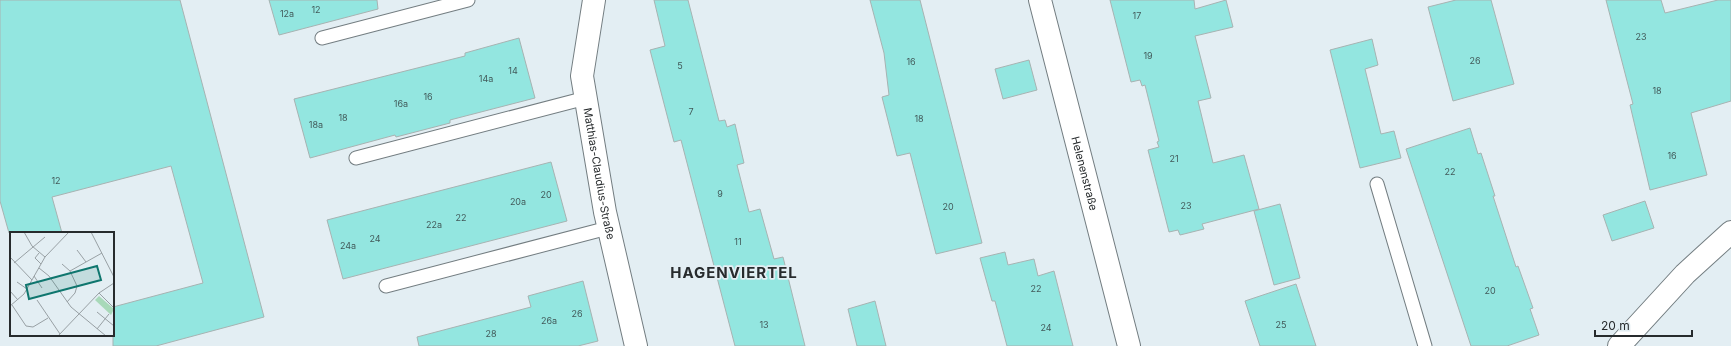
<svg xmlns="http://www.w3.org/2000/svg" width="1731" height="346" viewBox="0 0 1731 346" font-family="Inter,sans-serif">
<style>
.building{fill:#93e6e0;stroke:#a7b3b2}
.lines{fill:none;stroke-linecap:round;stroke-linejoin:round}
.lane-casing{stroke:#737d81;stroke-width:15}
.street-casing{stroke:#737d81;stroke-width:24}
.lane{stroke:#fff;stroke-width:13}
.street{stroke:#fff;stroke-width:22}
.labels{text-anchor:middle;stroke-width:3.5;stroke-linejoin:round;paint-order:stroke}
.number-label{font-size:9px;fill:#425a5a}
.street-label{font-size:11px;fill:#272b2d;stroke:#e3eef3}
.district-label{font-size:15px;font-weight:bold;letter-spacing:1px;fill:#272b2d;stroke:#e3eef3}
.inset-road{fill:none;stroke:#98a0a4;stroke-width:1}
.view{fill:#0f766e;fill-opacity:0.15;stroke:#0f766e;stroke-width:2}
.inset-edge{fill:none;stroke:#272b2d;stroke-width:2}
</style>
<rect width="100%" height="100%" fill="#e3eef3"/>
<path class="building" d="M0 0H180L264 317 156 346H113V307L203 283 171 166 52 197 62 233H9L0 201Z
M269 0H377L378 9 279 35Z
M654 0H688L719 121 725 120 727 127 735 124 744 163 737 165 749 212 760 209 774 259 783 257 805 346H735L681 140 674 142 650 50 665 46Z
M870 0H920L982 243 936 254 910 153 897 156 882 97 889 95 884 53Z
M1110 0H1194L1195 9 1226 0 1233 27 1195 36 1211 98 1198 101 1213 163 1244 155 1259 209 1202 224 1204 229 1180 235 1178 230 1169 232 1148 150 1159 147 1157 142 1159 141 1145 85 1142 86 1140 80 1131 82Z
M1456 0H1491L1514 84 1453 101 1428 7Z
M1606 0H1661L1665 13 1718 0H1731V101L1691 113 1707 175 1650 190 1630 105 1633 104Z
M519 38 535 98 450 120V123L396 137 395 135 310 158 294 99 465 56V53Z
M1372 39 1378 65 1365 69 1381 134 1394 131 1401 158 1360 168 1330 50Z
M1029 60 1037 90 1003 99 995 69Z
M1470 128 1478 154 1481 153 1495 196H1493L1516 267 1518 266 1533 308 1530 309 1539 335 1507 346H1471L1406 149Z
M551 162 567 221 343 279 327 220Z
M1645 201 1654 228 1612 241 1603 215Z
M1280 204 1300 278 1274 285 1254 211Z
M1005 252 1008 265 1034 259 1038 276 1054 271 1073 346H1007L995 301H992L980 258Z
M583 281 598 341 578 346H419L417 337 531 307 528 296Z
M1296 284 1316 346H1260L1245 301Z
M875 301 886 346H857L848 309Z"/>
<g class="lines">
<g class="lane-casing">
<path id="lane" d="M322 38 468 0
M356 158 586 98
M1377 184 1425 346
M386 286 608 228"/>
</g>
<g class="street-casing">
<g id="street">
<path id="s1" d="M594 0 582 76 605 212 636 346"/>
<path id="s2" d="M1040 0 1129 346"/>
<path d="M1619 346 1685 274 1731 232"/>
</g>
</g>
<use href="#lane" class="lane"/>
<use href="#street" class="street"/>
</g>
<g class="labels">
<g class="number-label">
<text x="316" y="13">12</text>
<text x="287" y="17">12a</text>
<text x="1137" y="19">17</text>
<text x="1641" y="40">23</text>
<text x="1148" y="59">19</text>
<text x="1475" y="64">26</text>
<text x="911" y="65">16</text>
<text x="680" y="69">5</text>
<text x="513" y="74">14</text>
<text x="486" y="82">14a</text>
<text x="1657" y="94">18</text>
<text x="428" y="100">16</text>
<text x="401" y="107">16a</text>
<text x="691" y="115">7</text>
<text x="343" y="121">18</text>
<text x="919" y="122">18</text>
<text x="316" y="128">18a</text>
<text x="1672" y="159">16</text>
<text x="1174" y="162">21</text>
<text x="1450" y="175">22</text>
<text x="56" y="184">12</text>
<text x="720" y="197">9</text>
<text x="546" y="198">20</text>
<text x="518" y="205">20a</text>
<text x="1186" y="209">23</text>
<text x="948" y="210">20</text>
<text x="461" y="221">22</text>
<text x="434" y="228">22a</text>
<text x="375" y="242">24</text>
<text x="738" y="245">11</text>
<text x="348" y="249">24a</text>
<text x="1036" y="292">22</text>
<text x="1490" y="294">20</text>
<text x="577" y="317">26</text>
<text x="549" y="324">26a</text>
<text x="764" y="328">13</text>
<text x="1281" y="328">25</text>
<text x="1046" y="331">24</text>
<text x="491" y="337">28</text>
</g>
<g class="street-label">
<text dy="4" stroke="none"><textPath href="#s2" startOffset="179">Helenenstraße</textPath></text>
<text dy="4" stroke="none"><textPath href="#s1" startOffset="176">Matthias-Claudius-Straße</textPath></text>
</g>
<g class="district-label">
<text x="734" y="278">HAGENVIERTEL</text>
</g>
</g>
<g transform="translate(10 232)">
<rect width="104" height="104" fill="#e3eef3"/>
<path d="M89 64 104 77 101 83 85 68Z" fill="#a8d9b9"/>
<path class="inset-road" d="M14 0 22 14 35 25M81 0 104 45M67 18 76 30M29 21 25 26 31 32M0 25 22 48M4 31 35 5M52 32 60 39 67 54 65 61 57 70M29 36 39 44 61 75 96 104M60 39 92 21M24 44 32 56M7 50 17 57M0 59 8 68M89 61 104 76M27 68 50 102M2 73 16 94 23 95 38 86M0 74 14 62 35 25 59 0M87 80 104 94M87 97 99 82M48 104 89 61 104 51"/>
<path class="view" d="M87 34 91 48 19 67 16 53Z"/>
<rect width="104" height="104" class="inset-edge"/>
</g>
<path d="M1595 330v6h97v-6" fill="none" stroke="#272b2d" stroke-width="2"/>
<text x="1601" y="330" font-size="12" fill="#272b2d" stroke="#e3eef3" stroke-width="3" paint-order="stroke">20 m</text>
</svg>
